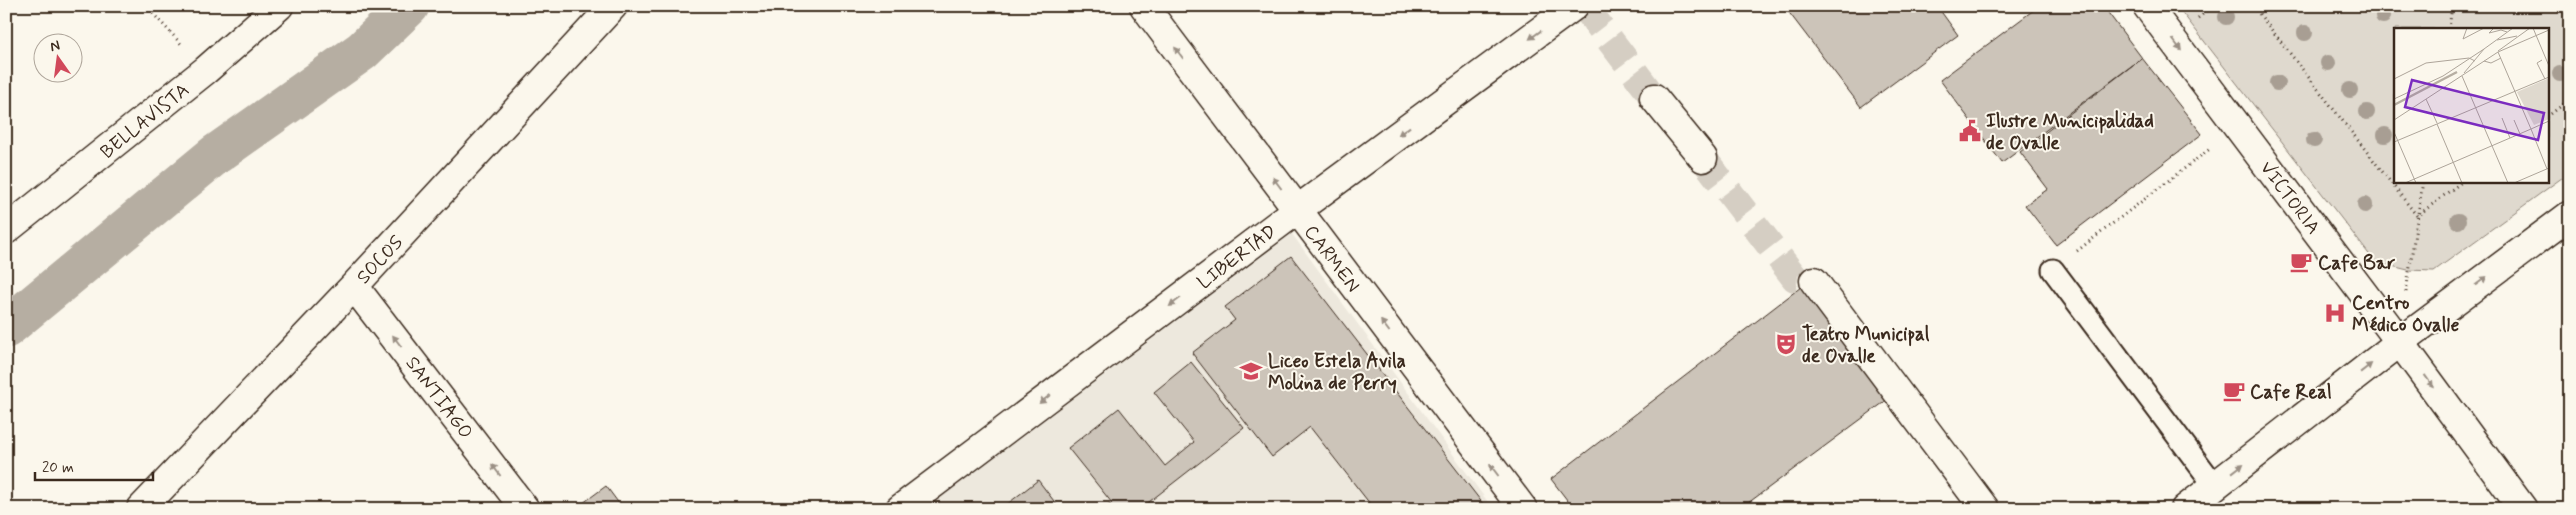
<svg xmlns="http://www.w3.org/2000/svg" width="2576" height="515" viewBox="0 0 2576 515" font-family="Mynerve,sans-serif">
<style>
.built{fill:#ede8dd}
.green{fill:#dfd9ce;stroke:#8d8276;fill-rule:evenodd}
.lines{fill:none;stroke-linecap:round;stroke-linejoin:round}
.canal{stroke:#b6aea2;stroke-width:41}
.building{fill:#ccc4b9;stroke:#3b2a1e}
.pedestrian-tunnel{stroke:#d5cec3;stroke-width:28;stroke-dasharray:28 14;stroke-linecap:butt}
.service-casing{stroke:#3b2a1e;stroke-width:25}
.pedestrian-casing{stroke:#3b2a1e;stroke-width:31}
.minor-casing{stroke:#3b2a1e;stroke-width:31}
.tertiary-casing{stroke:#3b2a1e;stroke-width:31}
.primary-casing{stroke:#3b2a1e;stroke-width:31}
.path{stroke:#3b2a1e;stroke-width:3;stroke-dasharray:1 4;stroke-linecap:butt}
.service{stroke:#fbf7ec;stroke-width:21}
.pedestrian{stroke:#fbf7ec;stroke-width:28}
.minor{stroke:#fbf7ec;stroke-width:28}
.tertiary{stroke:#fbf7ec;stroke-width:28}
.primary{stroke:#fbf7ec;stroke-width:28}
.tree{fill:#a89e93}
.oneway{fill:#9b9085}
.labels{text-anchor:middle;stroke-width:4;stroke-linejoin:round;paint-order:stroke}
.street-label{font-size:19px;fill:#3b2a1e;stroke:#fbf7ec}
.poi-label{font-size:19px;font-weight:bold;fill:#3b2a1e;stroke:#fbf7ec;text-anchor:start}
.inset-river{fill:none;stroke:#b6aea2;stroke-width:2.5}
.inset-road{fill:none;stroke:#aea59a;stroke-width:1}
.view{fill:#7b2cbf;fill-opacity:0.15;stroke:#7b2cbf;stroke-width:2.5}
.inset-edge{fill:none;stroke:#3b2a1e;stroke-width:2.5}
</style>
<rect width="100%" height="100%" fill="#fbf7ec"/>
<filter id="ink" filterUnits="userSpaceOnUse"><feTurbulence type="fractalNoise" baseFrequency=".02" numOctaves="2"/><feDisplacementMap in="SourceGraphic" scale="10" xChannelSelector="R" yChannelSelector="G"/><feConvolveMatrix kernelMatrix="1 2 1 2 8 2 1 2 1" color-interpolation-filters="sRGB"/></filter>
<g filter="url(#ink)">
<path class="built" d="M1292 234 1493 509H926Z"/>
<path class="green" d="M2177 6H2570V172L2434 271 2408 270 2375 262ZM2395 29H2547V181H2395Z"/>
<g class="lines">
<path class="canal" d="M6 328 215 155 362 51 409 6"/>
</g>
<path class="building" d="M1784 6H1937L1958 35 1861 107Z
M2039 6H2103L2142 58 2002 163 1940 80Z
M2142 58 2202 134 2056 245 2025 205 2048 189 2020 152Z
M1291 256 1487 509H1374L1310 427 1272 457 1192 353 1235 320 1225 307Z
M1801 287 1887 400 1740 509H1574L1551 479Z
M1191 362 1244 428 1140 509H1104L1112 503 1068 448 1119 408 1165 466 1194 442 1154 392Z
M1038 480 1060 509H1001Z
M606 486 623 509H575Z"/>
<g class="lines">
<path class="pedestrian-tunnel" d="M1584 6 1654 98
M1703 158 1795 278 1814 281"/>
<g class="service-casing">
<path id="service" d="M2053 270 2215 486"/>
</g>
<g class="pedestrian-casing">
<path id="pedestrian" d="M1654 98 1703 158
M1814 281 1985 509"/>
</g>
<g class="minor-casing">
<path id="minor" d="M1144 6 1523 509
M6 230 206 70 279 6"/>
</g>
<g class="tertiary-casing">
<path id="tertiary" d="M2147 6 2400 342 2570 215
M354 286 525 509
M141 509 354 286 613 6"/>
</g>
<g class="primary-casing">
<path id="primary" d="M900 509 1297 210 1574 6
M2185 509 2400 342 2523 509"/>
</g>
<path class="path" d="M146 6 183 46
M2253 6 2417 216 2463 181
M2198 18 2213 6
M2449 29 2452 6
M2547 117 2570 99
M2077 251 2211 148
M2406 292 2423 181"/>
<use href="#service" class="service"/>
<use href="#pedestrian" class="pedestrian"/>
<use href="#minor" class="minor"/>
<use href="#tertiary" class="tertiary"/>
<use href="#primary" class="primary"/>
</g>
<g class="tree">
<circle cx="2383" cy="16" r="8"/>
<circle cx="2226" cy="17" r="8"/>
<circle cx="2305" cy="33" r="8"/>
<circle cx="2328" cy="63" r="8"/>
<circle cx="2560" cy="74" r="8"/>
<circle cx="2277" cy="83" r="8"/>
<circle cx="2350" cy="90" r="8"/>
<circle cx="2367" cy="112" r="8"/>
<circle cx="2385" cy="135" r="8"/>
<circle cx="2314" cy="140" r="8"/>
<circle cx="2365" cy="205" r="8"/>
<circle cx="2458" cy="221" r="8"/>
</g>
<defs><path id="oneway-solid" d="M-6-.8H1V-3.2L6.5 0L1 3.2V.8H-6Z" transform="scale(1.25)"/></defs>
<g class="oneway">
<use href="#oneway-solid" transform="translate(1535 35) rotate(144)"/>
<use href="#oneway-solid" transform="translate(2177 45) rotate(53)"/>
<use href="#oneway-solid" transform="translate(1179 53) rotate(-127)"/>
<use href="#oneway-solid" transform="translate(1404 131) rotate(144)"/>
<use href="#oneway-solid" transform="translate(1277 183) rotate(-127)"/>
<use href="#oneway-solid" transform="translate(2481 281) rotate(-37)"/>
<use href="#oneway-solid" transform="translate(1175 302) rotate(143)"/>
<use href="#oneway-solid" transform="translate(1385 326) rotate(-127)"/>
<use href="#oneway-solid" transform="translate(397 341) rotate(-127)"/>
<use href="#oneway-solid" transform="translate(2366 368) rotate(-38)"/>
<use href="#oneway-solid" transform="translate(2429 381) rotate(54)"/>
<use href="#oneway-solid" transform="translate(1045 399) rotate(143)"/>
<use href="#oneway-solid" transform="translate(2238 468) rotate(-38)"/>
<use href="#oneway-solid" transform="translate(496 470) rotate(-127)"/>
<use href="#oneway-solid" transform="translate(1494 470) rotate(-127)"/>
</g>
</g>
<defs>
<g id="civic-bare" transform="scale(1.725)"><path d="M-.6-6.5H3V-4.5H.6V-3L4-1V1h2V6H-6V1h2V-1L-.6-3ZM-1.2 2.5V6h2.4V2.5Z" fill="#d1495b" stroke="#fbf7ec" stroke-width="2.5" paint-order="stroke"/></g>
<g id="cafe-bare" transform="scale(1.725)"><path d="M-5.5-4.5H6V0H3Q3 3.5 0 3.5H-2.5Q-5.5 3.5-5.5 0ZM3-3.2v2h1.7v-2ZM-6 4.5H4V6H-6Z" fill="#d1495b" stroke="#fbf7ec" stroke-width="2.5" paint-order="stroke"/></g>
<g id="hospital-bare" transform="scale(1.725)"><path d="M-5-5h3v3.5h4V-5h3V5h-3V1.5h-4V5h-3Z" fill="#d1495b" stroke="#fbf7ec" stroke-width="2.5" paint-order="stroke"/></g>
<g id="theatre-bare" transform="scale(1.725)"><path d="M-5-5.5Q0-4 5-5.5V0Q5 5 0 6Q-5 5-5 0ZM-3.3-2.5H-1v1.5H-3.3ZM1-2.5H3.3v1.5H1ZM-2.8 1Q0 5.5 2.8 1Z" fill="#d1495b" stroke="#fbf7ec" stroke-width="2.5" paint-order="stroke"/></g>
<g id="school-bare" transform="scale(1.725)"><path d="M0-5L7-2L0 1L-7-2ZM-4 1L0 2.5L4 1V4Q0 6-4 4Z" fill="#d1495b" stroke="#fbf7ec" stroke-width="2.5" paint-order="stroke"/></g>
</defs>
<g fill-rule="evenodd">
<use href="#civic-bare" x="1970" y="131"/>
<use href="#cafe-bare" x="2301" y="262"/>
<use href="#hospital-bare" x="2335" y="313"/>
<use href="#theatre-bare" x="1786" y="344"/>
<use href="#school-bare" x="1251" y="371"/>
<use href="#cafe-bare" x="2234" y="391"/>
</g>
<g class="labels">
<g class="street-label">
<text transform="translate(144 120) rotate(-39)" y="7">BELLAVISTA</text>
<text transform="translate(2291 197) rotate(53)" y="7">VICTORIA</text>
<text transform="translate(1236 256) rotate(-37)" y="7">LIBERTAD</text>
<text transform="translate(1333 258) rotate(53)" y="7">CARMEN</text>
<text transform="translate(379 259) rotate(-47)" y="7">SOCOS</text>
<text transform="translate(440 397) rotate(53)" y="7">SANTIAGO</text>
</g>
<g class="poi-label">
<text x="1986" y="127">Ilustre Municipalidad<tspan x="1986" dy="22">de Ovalle</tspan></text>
<text x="2318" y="269">Cafe Bar</text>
<text x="2352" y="309">Centro<tspan x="2352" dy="22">Médico Ovalle</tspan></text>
<text x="1802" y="340">Teatro Municipal<tspan x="1802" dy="22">de Ovalle</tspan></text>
<text x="1268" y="367">Liceo Estela Avila<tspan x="1268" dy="22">Molina de Perry</tspan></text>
<text x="2250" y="398">Cafe Real</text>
</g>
</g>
<g transform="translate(2394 28)">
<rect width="155" height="155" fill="#fbf7ec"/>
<path d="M155 50V91L140 97 123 64Z" fill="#dfd9ce"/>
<path class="inset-river" d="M0 77 63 44"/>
<path class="inset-road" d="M73 0 69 11 90 0M100 0 95 5 107 2 113 4M139 0 155 38M103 12 123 8M104 23 136 0M104 24 137 101 155 93M148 32 143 35 151 51M90 33 97 35 107 30M70 45 90 21 119 0M68 48 114 155M0 51 32 35 75 30 81 33M0 71 49 48 90 21M32 71 43 95M108 90 116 110M0 92 104 24 155 2M120 92 126 106M43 96 68 155M0 104 22 155M0 114 155 49M11 155 137 101 153 141M120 155 155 140"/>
<path class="view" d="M18 52 150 85 144 112 11 79Z"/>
<rect width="155" height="155" class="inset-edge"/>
</g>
<rect width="2576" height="515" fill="none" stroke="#fbf7ec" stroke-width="25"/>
<rect x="12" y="12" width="2551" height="490" fill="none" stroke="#3b2a1e" stroke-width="2" filter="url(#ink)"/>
<g transform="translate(58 58) rotate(346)"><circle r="24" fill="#fbf7ec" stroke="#aea59a"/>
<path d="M0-4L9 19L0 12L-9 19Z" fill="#d1495b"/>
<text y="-8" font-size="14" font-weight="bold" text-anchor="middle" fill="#3b2a1e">N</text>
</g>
<path d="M35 472v8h118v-8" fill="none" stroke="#3b2a1e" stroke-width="2.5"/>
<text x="42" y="472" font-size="15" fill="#3b2a1e" stroke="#fbf7ec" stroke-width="4" paint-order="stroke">20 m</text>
</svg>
